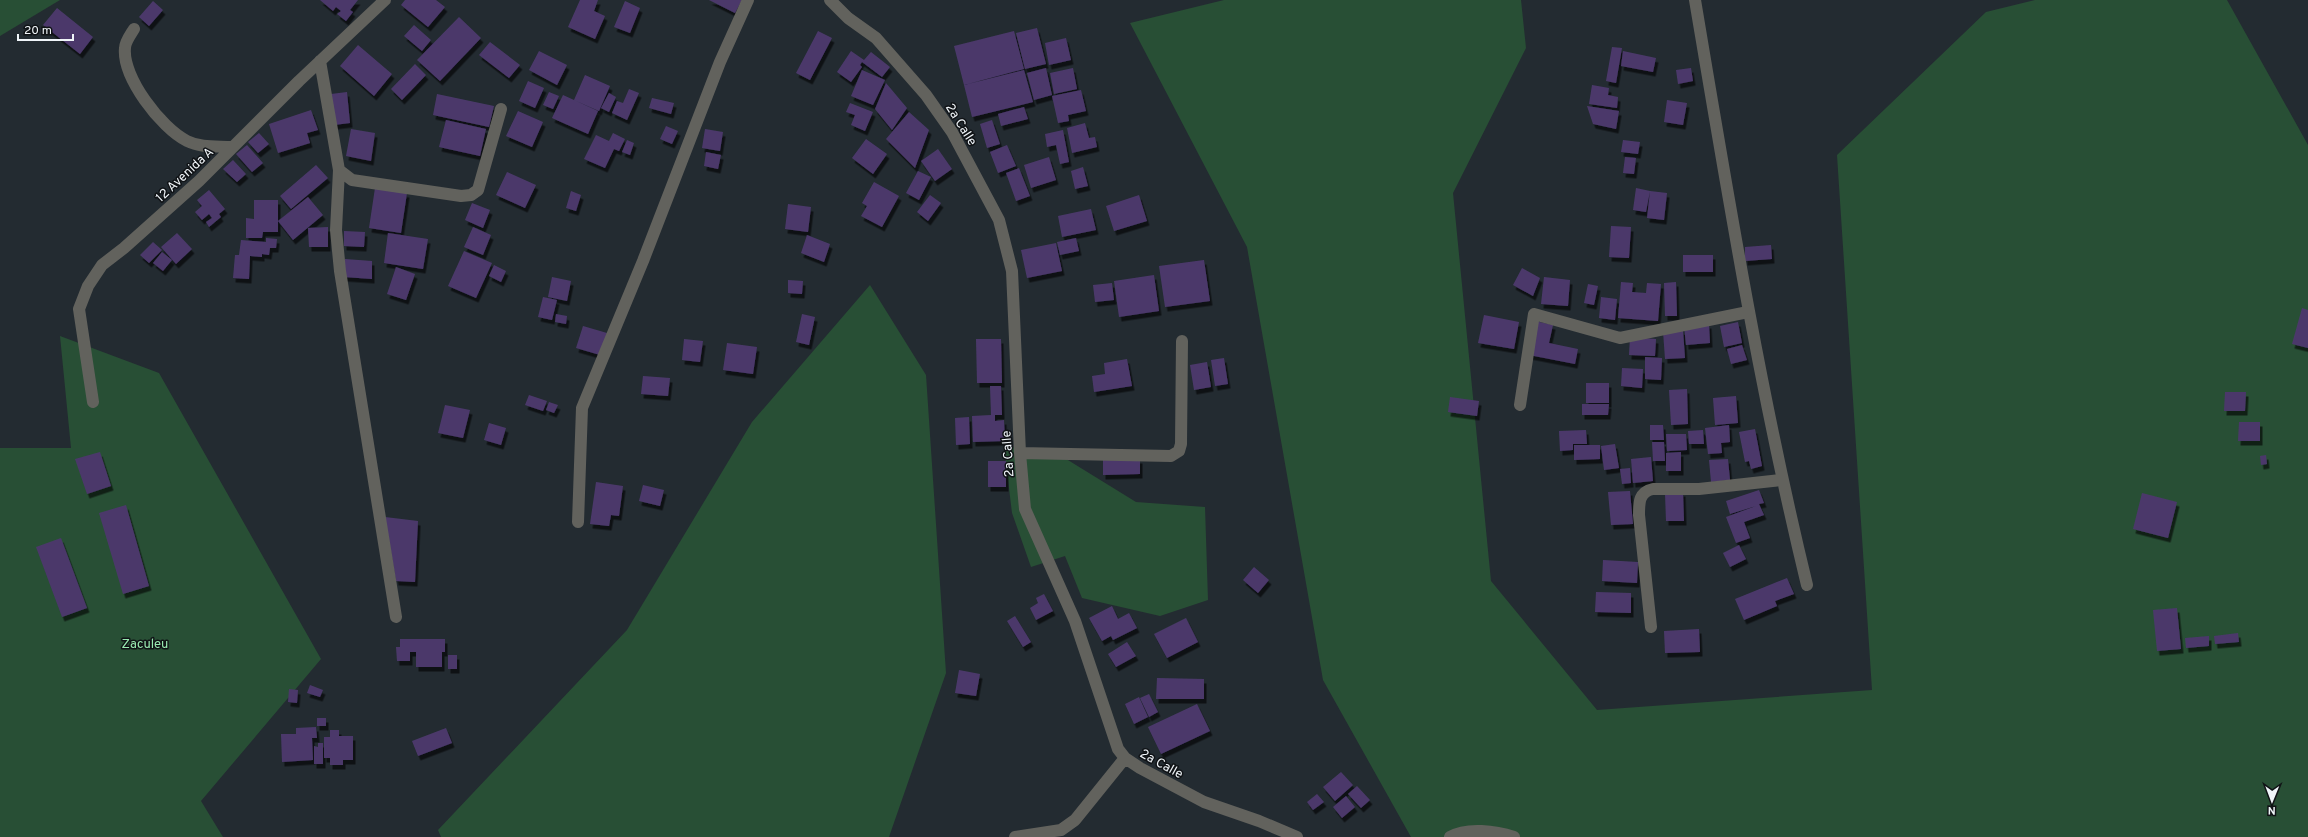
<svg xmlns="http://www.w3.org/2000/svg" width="2308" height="837" viewBox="0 0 2308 837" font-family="Overpass,sans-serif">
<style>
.green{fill:#284f35}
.building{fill:#4b396b;filter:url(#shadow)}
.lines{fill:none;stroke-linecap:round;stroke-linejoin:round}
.street{stroke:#62625d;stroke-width:12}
.labels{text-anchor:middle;stroke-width:3;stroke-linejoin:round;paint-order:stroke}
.street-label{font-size:13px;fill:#f0f5f9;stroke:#101316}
.park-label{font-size:13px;fill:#99ebb1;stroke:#101316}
</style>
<defs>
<filter id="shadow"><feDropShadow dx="2.5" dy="4.5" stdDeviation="0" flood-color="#0009"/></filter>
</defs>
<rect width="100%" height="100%" fill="#232b31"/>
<path class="green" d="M0 0H60L0 36Z
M1224 0H1521L1526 48 1453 193 1491 581 1597 710 1872 690 1837 155 1986 12 2035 0H2227L2308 145V837H1411L1323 680 1247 247 1130 23Z
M870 285 926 375 946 673 889 837H441L438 830 627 630 752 422Z
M60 336 159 373 321 659 201 801 223 837H0V448H71Z
M1004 447 1050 449 1136 502 1205 507 1208 600 1160 616 1082 598 1065 556 1031 567 1012 513Z"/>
<path class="building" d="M320 0H358L350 10 353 12 346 21 337 14 341 11 336 7 333 11Z
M405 0H436L445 7 428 27 401 5Z
M580 0H598L594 11 605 16 595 39 568 27Z
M709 0H742L735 13Z
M153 1 163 10 149 26 139 17Z
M625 1 640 8 630 33 614 27Z
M57 8 93 37 80 54 43 25Z
M459 17 481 38 440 81 417 60Z
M414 25 431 40 422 51 404 36Z
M1037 28 1046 64 1025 69 1016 33Z
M818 31 832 38 810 80 796 73Z
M1014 31 1024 69 964 85 954 46Z
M1066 38 1071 60 1049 65 1045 43Z
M490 42 520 65 509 78 479 55Z
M358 45 392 74 374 96 340 66Z
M1612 47 1622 48 1616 83 1606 81Z
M539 51 567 65 557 85 529 70Z
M851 51 864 60 871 52 890 67 882 77 862 62 860 65 862 67 851 82 837 72Z
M1623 51 1656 58 1653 72 1621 66Z
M415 64 426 75 402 100 391 89Z
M1046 68 1052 95 1034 100 1027 73Z
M1073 68 1077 89 1054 94 1050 73Z
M1691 68 1693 81 1678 84 1676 70Z
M862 70 885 80 873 105 851 96Z
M1024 70 1033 102 972 117 964 85Z
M585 75 610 86 599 111 574 100Z
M528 81 544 88 535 108 519 101Z
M886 83 907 108 892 130 875 109Z
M1592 85 1609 88 1608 95 1618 97 1617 108 1589 104Z
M629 89 639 93 627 120 612 113 617 101 623 103Z
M1081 90 1086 111 1068 115 1069 121 1058 123 1052 96Z
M347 92 350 123 334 125 331 94Z
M549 92 559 96 553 109 543 105Z
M609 93 616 97 609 112 601 108Z
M437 94 494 106 489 127 433 115Z
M563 95 598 111 588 134 552 118Z
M652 98 674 103 671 114 649 108Z
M1667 100 1687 103 1683 125 1664 122Z
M850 103 873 112 865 131 851 125 855 115 846 112Z
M1587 106 1619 111 1616 129 1593 124Z
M1024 107 1028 119 1001 126 998 114Z
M311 110 318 130 307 133 310 143 278 153 269 124Z
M518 111 543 122 532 147 506 136Z
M909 112 929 130 915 168 886 139Z
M446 120 486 129 480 156 439 147Z
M992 120 1000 144 987 148 980 124Z
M1085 123 1089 138 1095 137 1097 147 1072 153 1067 128Z
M666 126 678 131 672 144 660 139Z
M351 129 375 133 371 161 346 156Z
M705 129 723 132 720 151 702 148Z
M1063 130 1069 162 1060 164 1056 145 1047 147 1045 134Z
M259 133 269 144 258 153 248 142Z
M613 133 625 139 619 151 614 149 605 168 584 159 596 135 609 141Z
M866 139 887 154 873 174 852 158Z
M627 140 634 143 630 155 622 152Z
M1623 140 1640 142 1638 154 1621 152Z
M247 145 263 163 252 172 236 154Z
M1007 145 1016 166 998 173 990 152Z
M938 149 952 169 935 181 921 161Z
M706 152 721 155 718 169 704 166Z
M1049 157 1056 180 1031 188 1024 165Z
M1625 157 1636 158 1634 174 1623 173Z
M233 160 246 174 237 182 223 169Z
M316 165 328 178 291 209 280 196Z
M1083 167 1088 186 1075 189 1071 171Z
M1019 168 1030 196 1016 201 1006 173Z
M918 171 931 177 919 200 906 193Z
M507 172 536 185 525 208 496 195Z
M874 182 899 196 882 227 861 216 867 206 862 203Z
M375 188 407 193 401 233 369 228Z
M1636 188 1650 191 1646 212 1633 210Z
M209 190 225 209 219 214 221 217 209 227 206 222 212 218 209 214 202 220 195 212 202 206 197 200Z
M571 191 581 195 576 211 566 208Z
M1650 191 1667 193 1664 220 1647 218Z
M930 195 941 203 928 221 917 212Z
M1139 195 1147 221 1114 231 1106 206Z
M308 197 323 215 293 240 278 221Z
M254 200H278V232H263L262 238H246V218L254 219Z
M472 203 490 210 483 228 465 220Z
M788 204 811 207 808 232 785 229Z
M1091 209 1096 230 1062 237 1058 216Z
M1611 226 1631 227 1629 258 1609 257Z
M328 227V247H309L308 228Z
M473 227 491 235 483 255 464 247Z
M344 231 365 232 364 247 344 246Z
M177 233 192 249 176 264 161 247Z
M388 233 428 239 423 269 384 263Z
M807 235 830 244 824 262 801 253Z
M266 238 277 239 276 248H270L269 255 262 254V257L250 256 249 279 233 278 235 255H239L241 240 266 242Z
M1076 238 1079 251 1060 255 1057 242Z
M153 242 162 250 149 263 140 255Z
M1056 243 1062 271 1027 278 1021 250Z
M1771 245 1772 259 1745 261V247Z
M464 251 492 263 476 298 448 286Z
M162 252 172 260 163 271 153 263Z
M1683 255H1713V272H1683Z
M345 259 372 261V279L344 277Z
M1204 260 1210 301 1165 307 1159 266Z
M494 265 506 271 501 282 489 276Z
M396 267 415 274 406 300 387 294Z
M1522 268 1540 278 1533 296 1513 285Z
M1154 275 1159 311 1119 317 1114 281Z
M552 277 571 281 567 301 548 297Z
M1544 277 1570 280 1568 306 1541 304Z
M788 280 803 281 802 294 788 293Z
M1621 282 1633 283 1632 292 1646 293 1647 283 1661 284 1658 321 1618 318Z
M1676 282 1677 316H1665L1664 283Z
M1112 283 1114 300 1095 302 1093 285Z
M1588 284 1598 286 1594 305 1584 303Z
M543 297 557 300 552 320 538 317Z
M1601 297 1617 299 1615 320 1599 318Z
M2302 308 2308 310V348L2292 344Z
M556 314 567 316 566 324 555 322Z
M802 314 815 317 809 345 796 342Z
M1484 315 1519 322 1514 349 1478 343Z
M1535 321 1553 325 1549 343 1578 349 1575 364 1529 355Z
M1738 322 1742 343 1724 347 1720 326Z
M1709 324 1710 343 1686 345 1684 326Z
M583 326 607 333 600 355 576 348Z
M1683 330 1685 358 1665 359 1663 331Z
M1630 337 1656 339 1655 356 1629 355Z
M684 339 703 341 700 362 682 360Z
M976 339H1001L1002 383H977Z
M727 343 757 347 753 374 723 370Z
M1742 345 1747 360 1731 364 1727 349Z
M1645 357 1662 358 1661 380 1645 379Z
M1224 358 1228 384 1215 386 1211 360Z
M1127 359 1132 386 1094 392 1092 376 1105 374 1104 363Z
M1207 362 1211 387 1194 390 1190 365Z
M1622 368 1643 369 1642 388 1621 386Z
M643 376 670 378 668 396 641 394Z
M1586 383H1609V403H1586Z
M990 386H1001L1002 415H995V421L1004 420 1005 441 973 442 972 416 991 415Z
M1687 389 1688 424 1671 425 1669 390Z
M2225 392H2246L2245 411H2224Z
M529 395 547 401 543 411 525 405Z
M1736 396 1738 423 1715 425 1713 398Z
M1450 397 1479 401 1477 416 1448 412Z
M549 402 558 405 554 413 546 410Z
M1582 404H1609L1608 415H1582Z
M445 405 470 410 463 438 438 433Z
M969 417 970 444 956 445 955 418Z
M2239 422H2260V441H2238Z
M489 423 506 428 501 445 484 440Z
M1650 425H1663L1664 440H1650Z
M1729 425 1730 442 1721 443 1722 453 1708 454 1705 428Z
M1755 429 1762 466 1751 469 1749 461 1745 462 1739 432Z
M1586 430 1587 444H1573V450L1560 451 1559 431Z
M1703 430 1704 444H1689L1688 431Z
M1666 434H1686L1687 450 1667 451Z
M1652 442H1664L1665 461H1653Z
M1615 444 1619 468 1604 470 1601 446Z
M1574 445H1600V459L1574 460Z
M100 452 111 486 87 494 75 459Z
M1681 452V471H1666V453Z
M2266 455 2267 464 2261 465 2260 456Z
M1651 457 1653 481 1633 483 1631 459Z
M1103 459H1140V474L1103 475Z
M1728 459 1730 480 1711 482 1709 460Z
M988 461H1006V487H988Z
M1630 468 1631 483 1622 484 1620 469Z
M596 482 623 486 619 516 611 515 609 526 590 524Z
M643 485 664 490 660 506 639 501Z
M1759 490 1764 503 1759 504 1764 515 1744 522 1750 538 1736 543 1726 517 1756 506 1730 514 1726 501Z
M1630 491 1633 524 1611 525 1608 492Z
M1683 492 1684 521H1666L1665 493Z
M2142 493 2177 502 2168 538 2133 529Z
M126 505 149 586 123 594 99 513Z
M385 517 418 521 415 582 396 581Z
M61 538 87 608 62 617 36 547Z
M1739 545 1746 559 1730 567 1723 553Z
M1603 560 1638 562 1637 583 1602 581Z
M1254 567 1269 580 1258 593 1243 580Z
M1787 578 1794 594 1775 601 1777 606 1744 620 1735 599Z
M1596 592 1631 593V613L1595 612Z
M1044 594 1053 611 1036 620 1030 608 1038 603 1036 598Z
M1112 606 1118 619 1129 613 1137 628 1113 640 1111 636 1102 641 1089 618Z
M2177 608 2181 649 2157 651 2153 610Z
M1015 616 1031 642 1023 647 1007 621Z
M1186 618 1198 642 1167 658 1154 634Z
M1699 629 1700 652 1665 653 1664 631Z
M2238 633 2239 642 2215 644 2214 636Z
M2209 636V646L2186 648 2185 638Z
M400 639H445V652H442V667H416V652H410V661H397L396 647H400Z
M1127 642 1136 656 1116 667 1108 654Z
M448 655H457V669H448Z
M959 670 980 674 976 696 955 693Z
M1157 678 1204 679V699H1156Z
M310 685 323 690 320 697 307 693Z
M289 689 298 690 297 703 288 702Z
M1149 694 1158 712 1149 717 1140 698Z
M1139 697 1148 717 1134 724 1125 704Z
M1197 704 1210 731 1161 754 1148 727Z
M317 718H326V726H317Z
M316 727 317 738H312L313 760 282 762 281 734H296V728Z
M446 728 452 743 418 756 412 741Z
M330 730H339V736H353V760H343V765H330V758H324V737H330Z
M318 743H323V764H314V746L318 747Z
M1341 772 1353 785 1335 801 1323 787Z
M1357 786 1370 800 1361 808 1348 794Z
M1317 794 1324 802 1313 810 1307 802Z
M1346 796 1355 807 1342 818 1333 807Z"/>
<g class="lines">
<path class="street" d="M830 0 848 18 876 38 926 95 952 132 999 220 1012 271 1020 453 1025 509 1075 621 1118 749 1125 758 1140 768 1204 802 1259 821 1297 837
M1695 0C1728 196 1760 392 1807 585
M134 29C131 34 125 42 125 48 122 77 161 128 187 141 201 148 217 146 232 147
M320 61 339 170 336 230 340 271 396 617
M339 170 352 180 461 196 471 195 478 190 501 109
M93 402 79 309 88 286 102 265 124 248 199 181 299 81 385 0
M1520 405 1534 314 1620 338 1748 312
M1020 453 1171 456 1179 451 1181 444 1182 341
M578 522 582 408 643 261 720 62 748 0
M1651 627 1639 515C1639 502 1639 492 1653 489H1699L1781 480
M1015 837 1061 830 1075 820 1125 758
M1450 837C1467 827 1496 831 1514 837"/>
</g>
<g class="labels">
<g class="street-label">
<text transform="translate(962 124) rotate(58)" y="5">2a Calle</text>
<text transform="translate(184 174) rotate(-43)" y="5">12 Avenida A</text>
<text transform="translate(1007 454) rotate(-94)" y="5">2a Calle</text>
<text transform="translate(1162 763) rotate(29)" y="5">2a Calle</text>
</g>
<g class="park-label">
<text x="145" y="648">Zaculeu</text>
</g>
</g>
<g transform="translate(2272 801) rotate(181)" stroke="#101316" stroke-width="3" paint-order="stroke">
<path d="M0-3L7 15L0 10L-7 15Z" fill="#f0f5f9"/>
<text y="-6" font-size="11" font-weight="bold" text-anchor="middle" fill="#f0f5f9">N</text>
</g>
<path d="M18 34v6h55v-6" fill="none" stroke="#f0f5f9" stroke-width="2"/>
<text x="24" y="34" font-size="12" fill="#f0f5f9" stroke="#101316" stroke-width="3" paint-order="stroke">20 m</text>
</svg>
